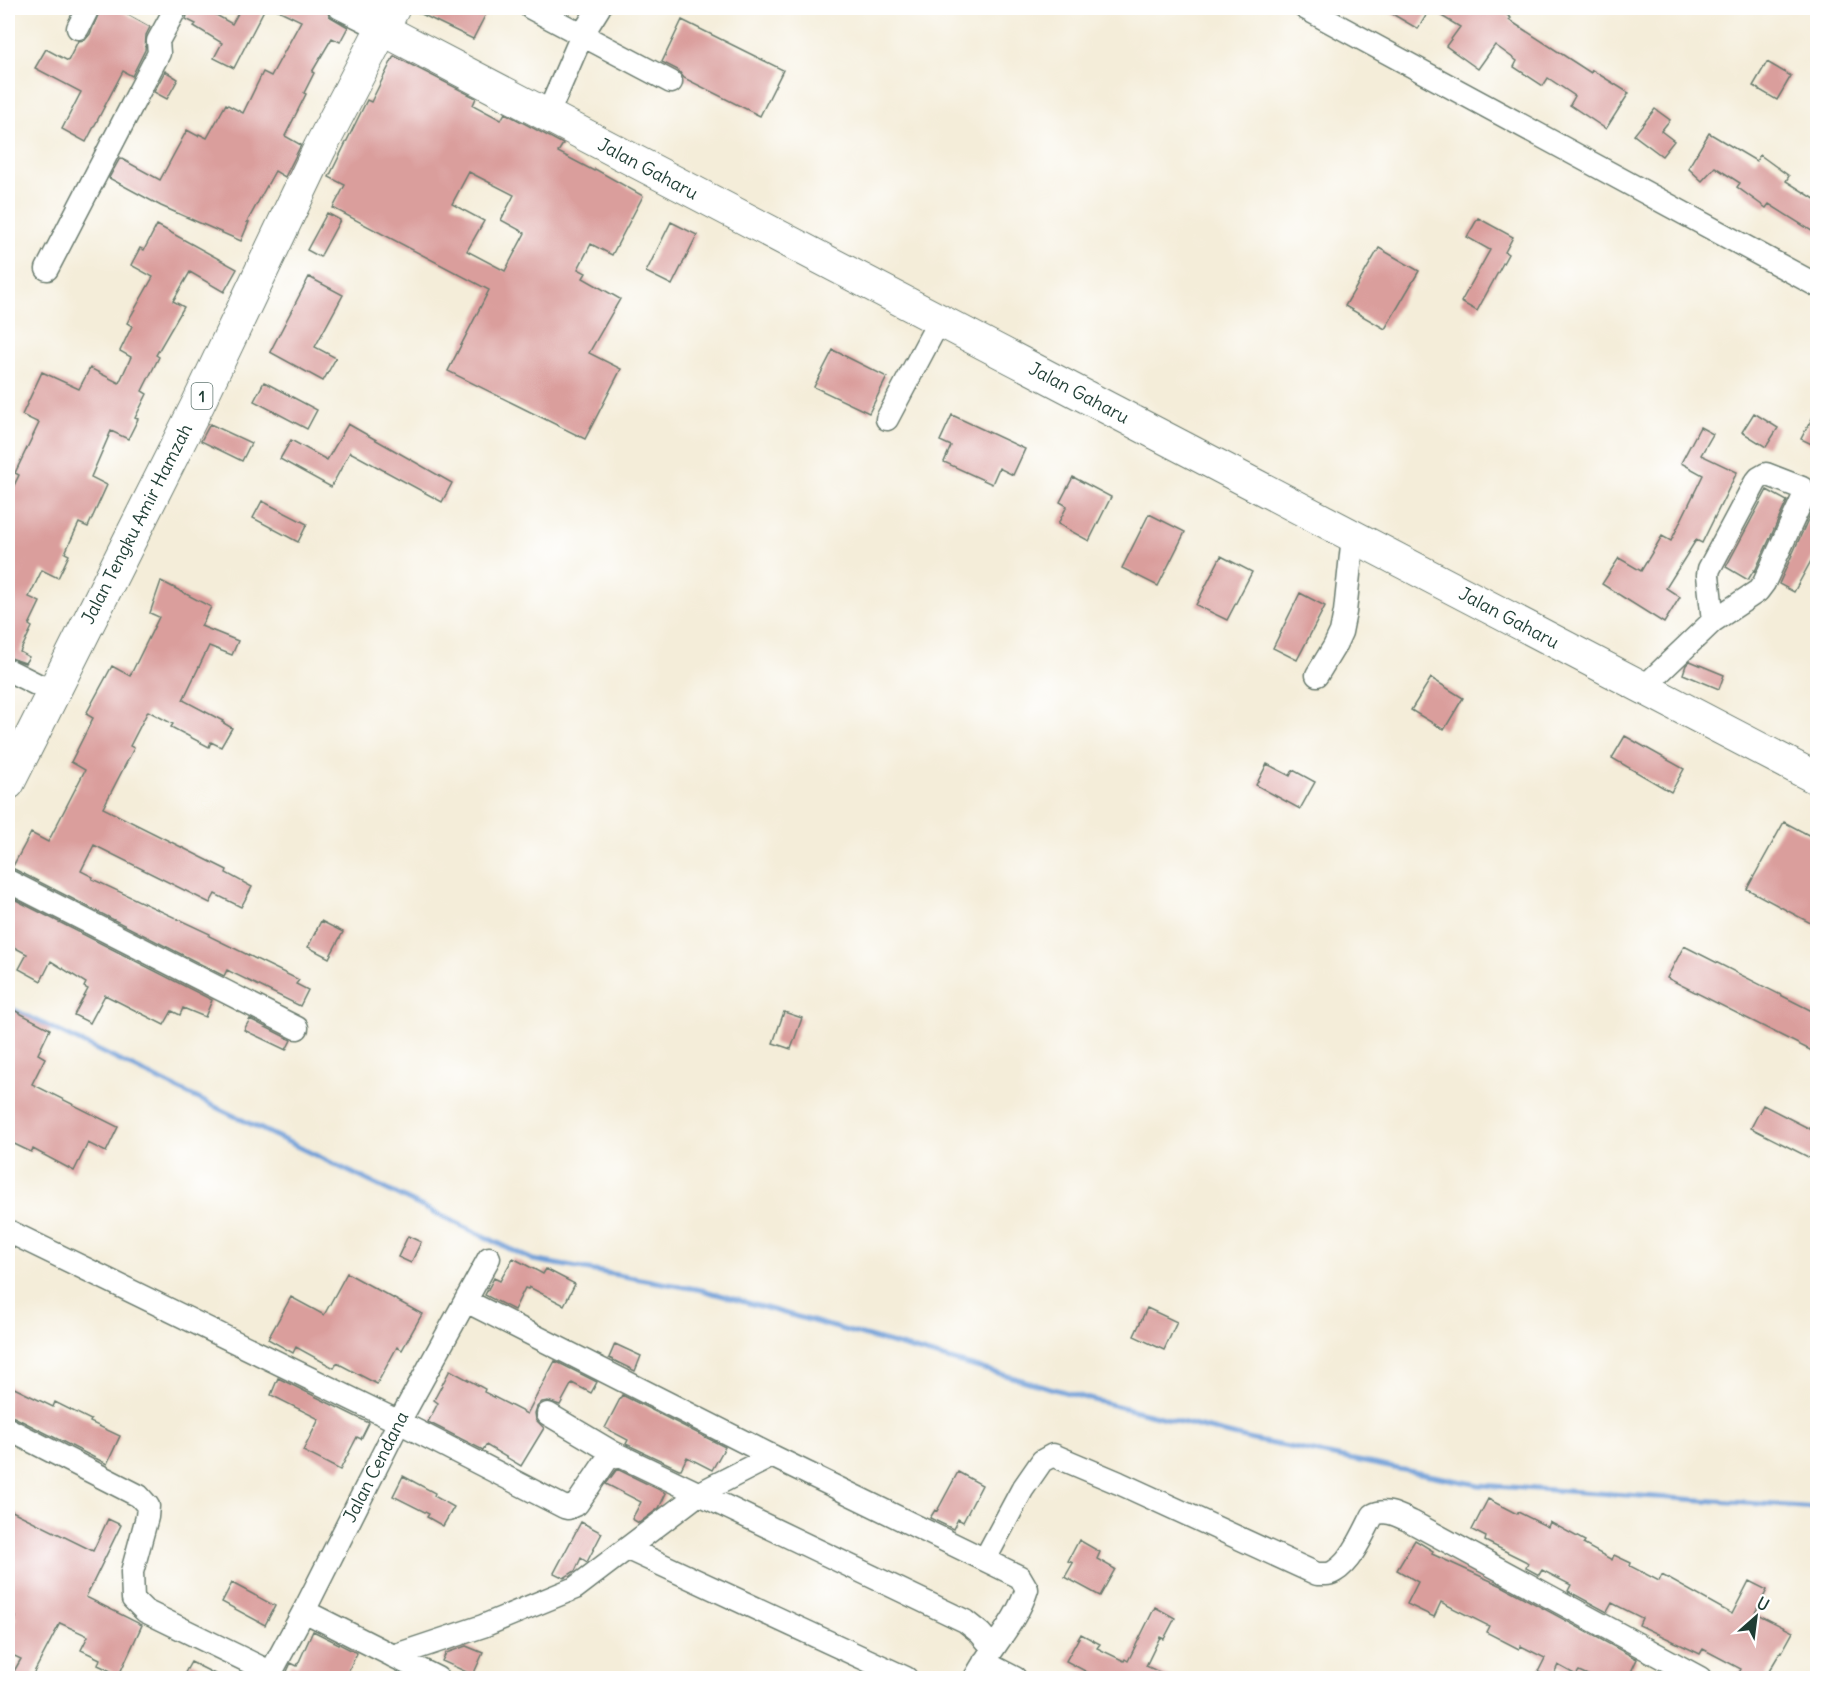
<svg xmlns="http://www.w3.org/2000/svg" width="1825" height="1686" viewBox="0 0 1825 1686" font-family="Delius,sans-serif">
<style>
.lines{fill:none;stroke-linecap:round;stroke-linejoin:round}
.stream{stroke:#6e9ed7;stroke-width:5}
.building{fill:#da9e9c;fill-rule:evenodd}
.street-casing{stroke:#6a7b6e;stroke-width:25}
.secondary-casing{stroke:#6a7b6e;stroke-width:34}
.primary-casing{stroke:#6a7b6e;stroke-width:35}
.street{stroke:#fff;stroke-width:22}
.secondary{stroke:#fff;stroke-width:32}
.primary{stroke:#fff;stroke-width:33}
.labels{text-anchor:middle;stroke-width:4.5;stroke-linejoin:round;paint-order:stroke}
.shield{fill:#fff;stroke:#627771;stroke-width:1.5}
.shield-label{font-size:16px;font-weight:bold;fill:#1f3d34}
.street-label{font-size:18px;fill:#1f3d34;stroke:#fff}
</style>
<rect width="100%" height="100%" fill="#fff"/>
<filter id="ink" filterUnits="userSpaceOnUse"><feTurbulence type="fractalNoise" baseFrequency=".0167" numOctaves="2"/><feDisplacementMap in="SourceGraphic" scale="12" xChannelSelector="R" yChannelSelector="G"/><feConvolveMatrix kernelMatrix="1 2 1 2 8 2 1 2 1" color-interpolation-filters="sRGB"/></filter>
<filter id="wash" filterUnits="userSpaceOnUse"><feTurbulence type="fractalNoise" baseFrequency=".008" numOctaves="4" result="noise"/><feDisplacementMap in="SourceGraphic" scale="24" xChannelSelector="R" yChannelSelector="G"/><feGaussianBlur stdDeviation="1.35" result="paint"/><feColorMatrix in="noise" values="0 0 0 0 0 0 0 0 0 0 0 0 0 0 0 0 0 1.4 0 .05"/><feComposite in="paint" operator="in"/></filter>
<g filter="url(#wash)">
<rect width="100%" height="100%" fill="#f4edd9"/>
<g class="lines">
<path class="stream" d="M8 1007 533 1260 702 1290 1093 1400 1253 1440 1479 1485 1818 1508"/>
</g>
<g id="blocks">
<path class="building" d="M101 8H123L121 11 150 27 146 35 145 50 132 76 123 71 86 142 62 129 81 92 35 68 46 49 68 61 78 41 85 40 90 34Z
M189 8H204L232 24 241 8H265L234 68 214 58 222 43 194 26 196 24 186 19Z
M274 8H327L329 16 348 27 340 42 332 38 312 72 314 73 304 93 306 94 285 136 301 145 285 177 275 171 247 222H249L241 241 161 206 109 178 120 158 160 180 187 130 198 136 199 134 207 138 226 104 243 113 263 72 271 76 301 21Z
M412 8H489L473 39 411 9Z
M1382 8H1497L1511 18 1509 20 1591 73 1592 70 1629 93 1606 129 1570 105 1575 96 1548 78 1543 86 1514 67 1517 61 1495 45 1478 69 1446 46 1460 27 1430 9 1418 29Z
M682 20 783 70 760 116 684 78 678 70 662 62Z
M394 56 476 98 473 105 501 120 505 113 563 144 558 152 594 171 595 169 643 196 612 255 591 244 578 269 586 273 583 278 620 299 589 353 621 369 585 439 448 371 489 290 333 208 345 185 329 177 367 100 371 102ZM469 172 514 195 501 220 525 233 505 271 467 251 484 221 452 204Z
M1767 62 1791 76 1777 100 1753 86Z
M165 71 178 79 167 99 154 92Z
M1655 109 1670 120 1661 131 1674 141 1662 156 1634 135Z
M1709 133 1756 161 1760 155 1789 176 1786 181 1818 201V235L1769 204 1766 208 1737 187 1740 183 1715 167 1702 181 1688 168Z
M327 213 340 220 320 257 307 250Z
M1478 218 1513 237 1505 252 1508 254 1477 311 1461 302 1490 250 1467 237Z
M671 222 697 235 672 285 646 272Z
M157 225 237 269 224 292 190 272 173 301 184 307 156 355 159 357 142 391 147 394 135 418 138 419 128 439 111 431 91 477 107 485 88 527 79 523 65 553 69 555 58 578 42 570 29 597 40 602 29 625 32 627 20 652 29 657 25 663 8 657V498L19 475 15 473 39 423 22 415 42 372 79 389 90 368 119 383 131 357 120 351 132 326 127 323 153 277 131 265 140 248 144 250Z
M1379 248 1419 271 1385 329 1345 306Z
M309 277 343 295 315 347 336 358 323 381 270 352Z
M833 350 887 377 869 413 814 387Z
M264 382 317 410 307 429 254 401Z
M1818 407V447L1801 439Z
M1754 413 1778 428 1766 447 1742 432Z
M952 415 1025 449 1013 475 999 468 992 484 944 462 951 446 940 441Z
M210 424 251 443 242 461 201 441Z
M348 424 452 483 442 502 350 452 331 487 280 459 291 440 327 460Z
M1700 427 1713 434 1701 455 1737 472 1702 543 1696 540 1666 588 1680 597 1664 623 1602 584 1619 558 1641 571 1662 536 1671 541 1703 475 1681 463Z
M1073 477 1111 497 1089 541 1058 524 1067 506 1060 502Z
M1767 490 1787 501 1755 571 1754 570 1748 580 1726 567Z
M262 501 307 524 298 542 253 518Z
M1149 514 1185 532 1158 586 1122 568Z
M1810 515 1818 519V548L1794 592 1779 584Z
M1221 556 1252 572 1227 620 1196 605Z
M161 581 211 607 201 626 238 641 232 655 209 646 183 700 223 721 222 722 232 728 221 747 211 742 209 747 171 727 173 724 148 711 130 746 134 748 103 808 227 870 226 873 252 887 241 907 215 894 210 903 94 845 81 871 93 877 92 879 210 934 209 936 299 980 296 984 308 990 300 1006 227 970 224 976 12 868 31 833 48 842 85 770 71 762 93 718 86 714 112 666 130 676 159 617 150 613Z
M1300 593 1325 606 1297 660 1273 648Z
M1690 661 1724 675 1719 689 1683 674 1686 665Z
M1431 678 1463 698 1444 730 1411 710Z
M1625 736 1684 769 1671 792 1612 758Z
M1267 764 1290 776 1293 770 1315 782 1300 809 1256 785Z
M1784 822 1818 840V927L1747 889Z
M8 896 212 1000 205 1017 183 1008 180 1015 172 1011 164 1025 105 995 90 1023 74 1015 88 989 84 987 86 983 51 961 41 981 19 969 27 954 8 944Z
M321 921 343 932 329 958 308 947Z
M1684 946 1818 1014V1054L1667 978Z
M8 1007 50 1029 38 1054 45 1058 32 1084 118 1127 106 1152 88 1143 74 1171 33 1149 31 1152 8 1141Z
M784 1012 802 1018 791 1049 773 1043Z
M250 1019 291 1040 286 1050 244 1030Z
M1763 1105 1818 1133V1162L1751 1128Z
M408 1236 421 1242 411 1263 398 1257Z
M513 1258 543 1274 546 1269 575 1284 564 1305 529 1287 528 1289 525 1288 514 1310 485 1295 494 1278 500 1281Z
M347 1273 422 1314 402 1350 397 1347 377 1384 337 1363 334 1368 296 1347 293 1353 268 1339 291 1297 324 1315Z
M1147 1308 1177 1322 1164 1350 1134 1336Z
M615 1344 641 1356 635 1371 609 1358Z
M555 1361 597 1382 591 1393 572 1383 560 1405 548 1401 542 1402 537 1407 535 1413 536 1420 544 1428 521 1466 486 1445 483 1450 428 1422 438 1403 434 1400 450 1370 485 1389 484 1392 527 1414Z
M278 1378 369 1423 361 1439 357 1437 340 1470 303 1451 319 1419 271 1395Z
M8 1385 53 1407 55 1402 91 1420 90 1422 120 1436 107 1464 14 1417 8 1416Z
M622 1395 725 1447 712 1470 687 1457 681 1469H679L626 1444 628 1440 605 1428Z
M617 1469 666 1493 659 1508 639 1523 632 1519 641 1502 606 1484Z
M958 1472 982 1485 963 1522 958 1519 953 1529 930 1518 935 1510 937 1511Z
M403 1476 435 1493 434 1496 454 1507 443 1526 427 1517 429 1514 393 1496Z
M1488 1499 1517 1514 1518 1512 1548 1527 1550 1522 1585 1541 1583 1544 1612 1560 1614 1555 1631 1563 1630 1566 1659 1581 1662 1575 1732 1614 1749 1581 1767 1590 1755 1613 1793 1632 1782 1652 1781 1651 1765 1678H1749L1739 1673 1741 1669 1703 1649 1700 1654 1639 1625 1642 1618 1612 1603 1607 1612 1568 1591 1571 1585 1542 1570 1539 1575 1526 1568 1528 1563 1525 1561 1485 1541 1486 1537 1472 1530Z
M8 1509 93 1551 108 1519 121 1525 86 1597 142 1625 119 1675 98 1665 100 1659 81 1650 88 1636 60 1623 31 1678H10L21 1659 8 1653V1635L16 1617 8 1613Z
M581 1522 602 1533 587 1562 581 1558 575 1571 564 1578 554 1573Z
M1079 1540 1100 1552 1097 1559 1115 1569 1100 1596 1065 1577 1073 1563 1068 1561Z
M1415 1540 1433 1551 1432 1554 1502 1586 1637 1659 1630 1674 1626 1678H1594L1579 1671 1576 1675 1558 1665 1552 1678 1538 1672 1545 1658 1521 1646 1519 1649 1486 1632 1489 1626 1441 1602 1434 1617 1407 1604 1418 1582 1397 1570Z
M232 1583 275 1606 265 1625 222 1602Z
M1155 1607 1175 1618 1164 1639 1160 1637 1146 1666 1173 1678H1089L1091 1674 1066 1661 1081 1634 1100 1644 1097 1648 1124 1661 1125 1659 1128 1661Z
M313 1631 357 1653 345 1678H284L291 1663 297 1666Z
M466 1646 483 1653 473 1675 442 1661 446 1653Z
M191 1662 223 1678H182Z"/>
</g>
</g>
<g filter="url(#ink)">
<use href="#blocks" fill-opacity="0" stroke="#6a7b6e" stroke-width="1.5"/>
<g class="lines">
<g class="street-casing">
<path id="street" d="M340 8 382 29
M531 8 582 35 547 116
M599 8 582 35 671 82
M1305 8 1818 286
M78 28 88 8
M47 269 159 53 158 41 176 8
M887 419 939 321
M8 670 52 692
M1317 675 1334 647 1341 632 1345 612 1353 536
M1643 688 1713 621 1758 591 1764 583 1803 498 1805 492 1802 488 1766 474 1759 478 1755 483 1709 569 1708 575 1713 621
M8 881 297 1028
M8 1231 399 1422 564 1507 568 1508 577 1504 612 1452 965 1621 980 1633 993 1648
M466 1301 772 1456 1020 1577 1027 1589C1017 1621 990 1649 975 1678
M548 1414 612 1452
M8 1429 139 1496 148 1506 147 1517 132 1572 133 1599 145 1611 272 1673
M628 1549 906 1678
M985 1559 1022 1490 1042 1461 1053 1455 1119 1483 1317 1574C1323 1574 1330 1575 1335 1571 1352 1561 1364 1532 1373 1515 1386 1508 1399 1516 1412 1522L1700 1678
M304 1611 437 1678
M393 1656 483 1626 575 1588 700 1493 772 1456
M984 1662 1015 1678
M268 1678 304 1611 399 1422 489 1258"/>
</g>
<g class="secondary-casing">
<path id="secondary" d="M382 29 1818 779"/>
</g>
<g class="primary-casing">
<path id="primary" d="M8 783 198 404 320 148 393 8"/>
</g>
<use href="#street" class="street"/>
<use href="#secondary" class="secondary"/>
<use href="#primary" class="primary"/>
</g>
</g>
<g class="labels">
<rect class="shield" x="191.5" y="383" width="21" height="26" rx="4.5"/>
<g class="shield-label">
<text x="202" y="402">1</text>
</g>
<g class="street-label">
<text transform="translate(648 169) rotate(28)" y="6">Jalan Gaharu</text>
<text transform="translate(1079 393) rotate(28)" y="6">Jalan Gaharu</text>
<text transform="translate(137 524) rotate(-63)" y="6">Jalan Tengku Amir Hamzah</text>
<text transform="translate(1509 618) rotate(28)" y="6">Jalan Gaharu</text>
<text transform="translate(376 1467) rotate(-63)" y="6">Jalan Cendana</text>
</g>
</g>
<rect width="1825" height="1686" fill="none" stroke="#fff" stroke-width="30"/>
<g transform="translate(1756 1617) rotate(28)" stroke="#ffffff" stroke-width="4.5" paint-order="stroke">
<path d="M0-4.5L10 22L0 15L-10 22Z" fill="#1f3d34"/>
<text y="-9" font-size="16" font-weight="bold" text-anchor="middle" fill="#1f3d34">U</text>
</g>
</svg>
